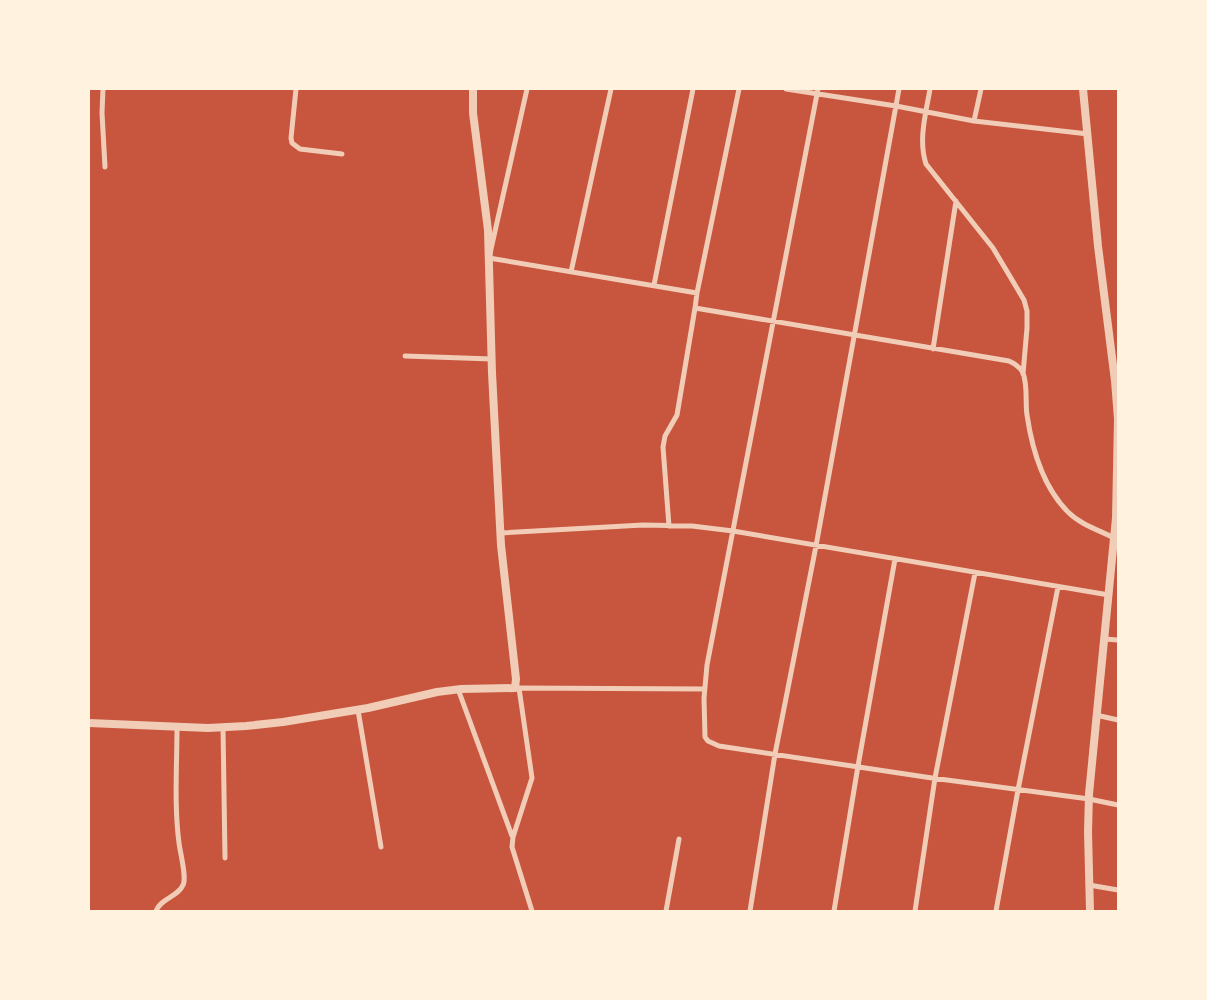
<svg xmlns="http://www.w3.org/2000/svg" width="1207" height="1000" viewBox="0 0 1207 1000" font-family="'Fira Sans Condensed',sans-serif">
<style>
.lines{fill:none;stroke-linecap:round;stroke-linejoin:round}
.minor{stroke:#f1ccb7;stroke-width:5}
.tertiary{stroke:#f1ccb7;stroke-width:8}
</style>
<rect width="100%" height="100%" fill="#c8553d"/>
<g class="lines">
<path class="minor" d="M103 89 102 113 105 167
M296 89 291 138 292 143 300 149 342 154
M527 89 489 258 697 293 695 308 1009 361C1016 364 1020 367 1023 373 1028 386 1025 402 1027 415 1032 449 1043 487 1068 512 1082 526 1102 531 1118 540
M786 89 896 106 974 121 1088 134
M818 89 707 665 704 698 705 737 708 741 719 746 932 778 1089 799 1118 805
M930 89C926 113 918 140 926 164L993 248 1024 300 1027 311V328L1023 374
M974 121 981 89
M571 272 611 89
M654 285 693 89
M697 293 739 89
M933 349 956 201
M405 356 492 359
M669 526 663 447 665 436 677 415 695 308
M500 533 643 525 692 526 733 531 1109 595
M1104 639 1118 640
M518 688 705 689
M519 688 532 778 513 837 512 847 532 911
M458 689 512 836
M358 710 381 847
M1096 715 1118 720
M223 727 225 858
M1089 885 1118 890
M156 911C161 898 178 897 183 885 187 878 180 852 179 843 174 805 177 765 177 727
M666 911 679 839
M750 911 775 754 816 546 899 89
M834 911 858 766 895 559
M915 911 935 778 975 573
M996 911 1018 790 1058 587"/>
<path class="tertiary" d="M1083 89 1098 246 1115 381 1118 419 1116 518 1089 794 1088 832 1090 911
M89 723 208 728 246 726 283 722 368 708 437 692 461 689 515 688 516 679 501 545 492 373 488 230 473 113V89"/>
</g>
<rect width="1207" height="1000" fill="none" stroke="#fff3e0" stroke-width="180"/>
</svg>
